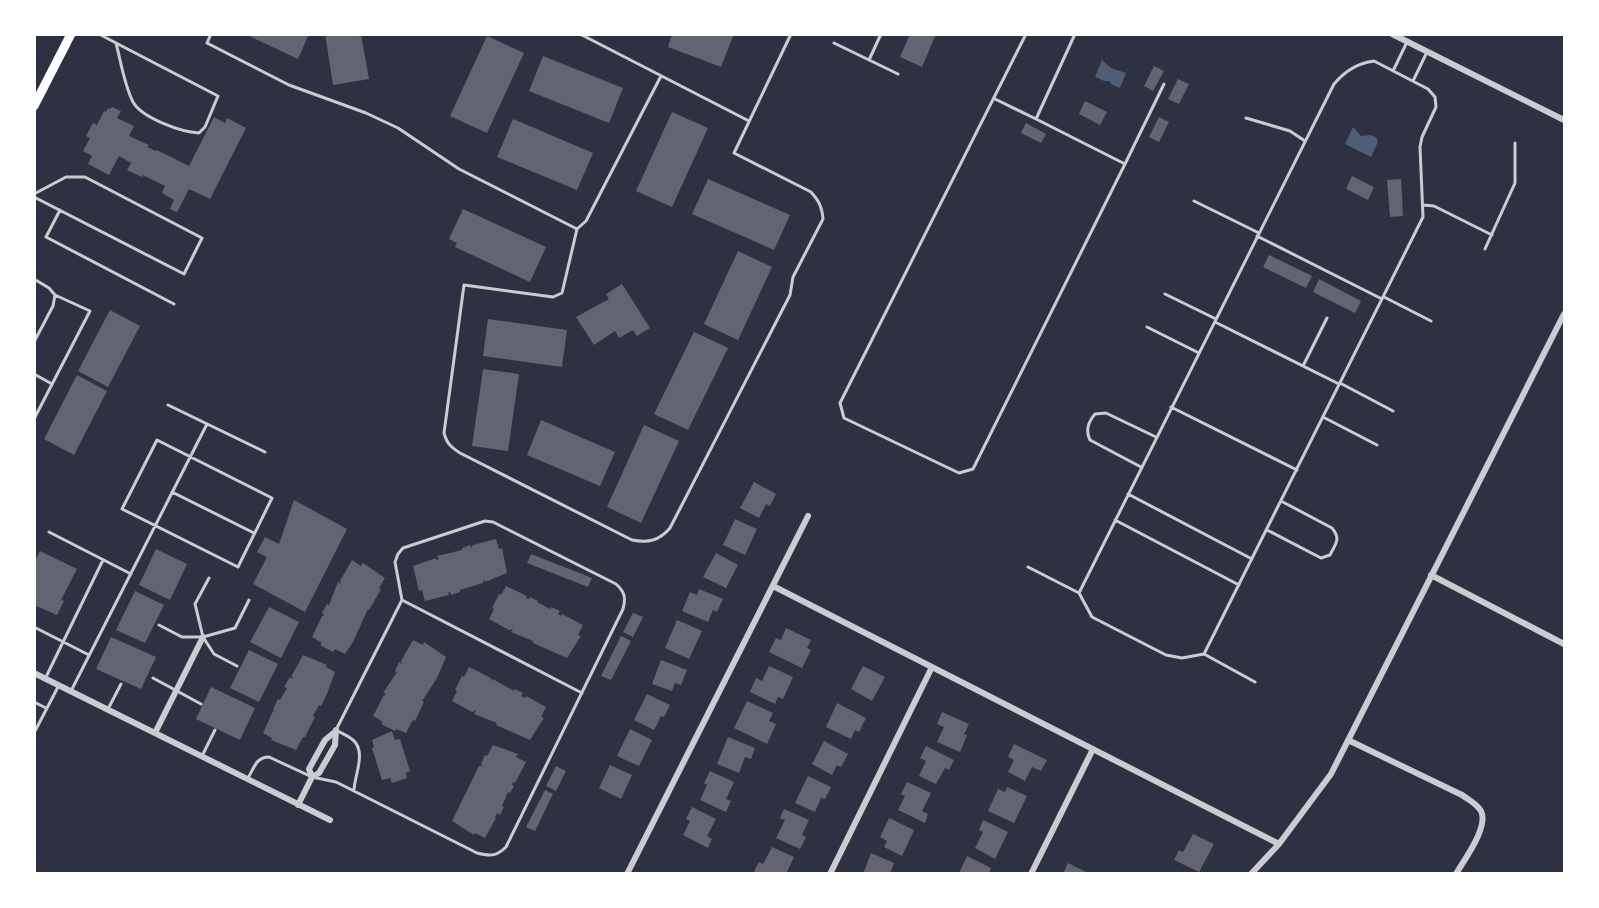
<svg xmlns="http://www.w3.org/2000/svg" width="1599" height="908" viewBox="0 0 1599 908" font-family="Commissioner,sans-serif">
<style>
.water{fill:#4f5d75}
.building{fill:#626471}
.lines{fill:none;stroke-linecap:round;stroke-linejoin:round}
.service{stroke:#caccd0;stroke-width:3}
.minor{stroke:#caccd0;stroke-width:6}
.secondary{stroke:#fff;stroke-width:9}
</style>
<rect width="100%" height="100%" fill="#2d3142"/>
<path class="water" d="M1102 60 1111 68 1126 73 1120 88 1111 84 1109 81H1104L1095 77Z
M1353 127 1361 136 1370 135 1376 137 1378 142 1371 157 1345 144Z"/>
<path class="building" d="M245 34H309L298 59Z
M325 34H361L369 79 333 85Z
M672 34H734L721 67 668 47Z
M910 34H936L922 67 900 57Z
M487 36 524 53 487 133 450 116Z
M543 56 623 88 609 123 529 91Z
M1154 66 1164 71 1153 91 1144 86Z
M1178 79 1189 84 1179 104 1168 99Z
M1085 101 1107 112 1100 125 1079 114Z
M112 107 121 111 117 118 134 126 129 136 149 145 147 147 156 151 157 150 189 166 214 117 225 123 227 118 246 128 210 199 189 189 177 212 170 209 174 200 162 193 165 186 143 175 142 177 127 170 131 163 119 156 109 175 88 164 92 156 83 151 90 138 86 136 93 123 97 125 104 111 106 112 108 108 110 109Z
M672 112 708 128 672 207 636 191Z
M1159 117 1169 122 1159 142 1149 137Z
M513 119 593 153 577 190 497 157Z
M1026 123 1046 134 1041 143 1021 133Z
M1352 176 1374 187 1368 200 1346 189Z
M708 179 790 215 774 250 692 214Z
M1401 179 1403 216 1390 217 1387 180Z
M463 209 546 247 530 282 455 247 457 243 449 239Z
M738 251 772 267 738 340 704 324Z
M1269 255 1312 276 1306 288 1263 267Z
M1319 279 1361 301 1355 313 1313 292Z
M622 284 650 328 637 336 633 330 619 338 615 331 594 345 576 317 609 299 606 294Z
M110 310 140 326 108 387 78 371Z
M488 319 567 330 562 367 483 356Z
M694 332 728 348 688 430 654 414Z
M483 369 519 374 508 451 472 446Z
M77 375 107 391 74 455 44 439Z
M541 420 615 452 600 486 527 455Z
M644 425 679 441 641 523 607 507Z
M754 482 776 494 770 506 766 504 759 518 740 508Z
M294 500 347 529 305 612 253 584 267 557 257 552 265 537 279 544Z
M735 519 757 529 745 555 723 545Z
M496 539 499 549 502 548 507 573 485 582 484 579 483 583 460 590V592L451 595 450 592 448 593 449 595 425 601 422 590 419 591 413 566 436 558V560L439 559 437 556 462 550V548L470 545 471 548 473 545Z
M156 549 187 564 170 600 139 585Z
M40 551 77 569 61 600 64 601 57 615 34 605V563Z
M716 553 738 565 726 588 703 577Z
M531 554 592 578 588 587 527 563Z
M352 560 361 566 363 563 385 578 379 588 381 589 369 610 368 609 353 642 345 654 335 649 333 652 320 645 322 643 312 637 322 616 325 615 322 613 327 604 329 605 338 582 341 584 340 581Z
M506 586 527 596 526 598 529 599 530 597 538 601 537 602 550 609 551 607 560 611 558 614 562 616V614L583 625 578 635 581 636 567 658 533 643V641L511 632 513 629 509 630 489 619 494 609 492 608 499 594 501 595Z
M699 589 723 599 717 612 713 610 708 622 682 611 690 592 697 595Z
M135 591 164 605 145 643 116 630Z
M269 607 299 622 281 658 250 642Z
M633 613 643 617 633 637 623 632Z
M677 620 702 631 689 659 665 648Z
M786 628 811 640 807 648 811 650 802 668 769 652 776 638 781 640Z
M621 636 631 641 611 680 601 676Z
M111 637 156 657 141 689 96 669Z
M413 640 423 645 424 642 446 657 437 678 422 701 424 702 415 721 413 720 406 733 396 729 395 731 381 724 383 722 373 716 384 695 385 696 386 694 383 693 397 672 395 671 399 662 403 664 401 661Z
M249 650 278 664 259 702 230 688Z
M303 655 327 665 326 667 335 672 327 694 321 706 319 705 313 716 315 717 305 737H303L296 750 271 740 272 738 263 733 273 711 275 712 273 709 278 699 280 700 287 688 284 687 290 677 292 679 293 677H291Z
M661 660 687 670 681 685 675 683 672 691 652 684Z
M769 666 793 677 783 699 778 697 775 704 750 692 756 678 762 681Z
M863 666 885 677 872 701 851 689Z
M469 667 491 678 492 681 493 679 514 691 515 689 523 693 521 696 525 698 526 696 546 707 541 717 544 718 530 740 496 725 497 723 474 714 476 710 472 712 452 701 457 691 455 690 462 676 464 677Z
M211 687 255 708 240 740 196 719Z
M647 694 670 705 664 717 661 716 654 730 634 720Z
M747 701 773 713 769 721 776 724 767 744 734 728Z
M837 703 866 718 859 732 855 730 851 739 826 727Z
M942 712 969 724 964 734 967 735 960 752 937 742 944 727 937 724Z
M630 729 652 740 639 766 617 756Z
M392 731 395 740 400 739 410 771 406 773 407 778 392 783 390 778 382 780 372 748 374 747 372 740Z
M728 737 755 748 751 759 745 757 739 773 717 764Z
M824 741 848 754 841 767 837 765 832 775 812 764Z
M1014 744 1047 760 1041 771 1032 767 1025 781 1008 772 1014 760 1008 757Z
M493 745 518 754 516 757 526 762 515 783 513 782 512 785 514 786 510 793 508 792 502 806 504 807 500 815 497 813 495 817 496 818 485 838 475 833 474 835 452 821 479 766H483L481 764 485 755 487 756Z
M926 746 954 760 949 770 945 768 936 784 919 776 926 761 920 758Z
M610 765 632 775 621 799 599 788Z
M556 766 566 771 556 791 546 786Z
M710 771 734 782 726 799 731 801 726 812 700 800 707 785 704 783Z
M808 776 831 787 825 799 821 798 815 812 795 803Z
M907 782 931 793 922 811 928 814 925 823 898 810 905 796 901 794Z
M1007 787 1027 796 1014 823 988 811 998 789 1005 792Z
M545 790 553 794 535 831 526 827Z
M692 807 716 819 707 836 712 839 708 848 683 835 690 821 686 819Z
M784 809 809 820 802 835 806 837 800 849 776 838 785 820 780 818Z
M889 818 914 830 902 856 884 847 887 841 880 837Z
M983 820 1008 832 995 859 975 848 983 832 979 830Z
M1193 834 1214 844 1199 872 1174 860 1179 850 1183 852Z
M772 847 794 857 786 874H759L754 871 759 862 763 864Z
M871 853 894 863 890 874H863Z
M967 856 991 868 989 874 959 873Z
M1068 863 1090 874H1063Z"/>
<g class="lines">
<path class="service" d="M99 34 116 43 218 96 205 127 199 133C181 132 142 118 133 102 124 84 121 62 116 43
M211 34 207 43 289 85 366 113 398 128 459 169 577 229
M580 34 749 121
M1026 34 840 403 844 418 959 473 973 469 1125 164
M1075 34 1036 119 1125 164 1164 84
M834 43 898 74
M869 60 881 34
M1374 61 1428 89 1435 97 1436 107 1422 137 1420 147 1423 217 1204 654 1182 658 1166 655 1092 617 1079 593 1334 84C1345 71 1357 63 1374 61Z
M1393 71 1407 42
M661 76 586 221 577 229 562 293 553 297 464 285 444 433C447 444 451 447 460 453L632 540C648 543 659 541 670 528L790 295 793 277 823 219C822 207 819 201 811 192L734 153 791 34
M1413 81 1427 52
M995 99 1036 119
M1246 118 1290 131 1305 141
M34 194 66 177H85L202 238 184 274 34 197
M1194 201 1259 233
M1423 205 1434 206 1492 235
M60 210 46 237 174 304
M1257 236 1382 299
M1485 249 1515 183V143
M34 279 49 288 55 295 53 306 34 342
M1165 294 1216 319
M1384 297 1431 321
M1215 322 1339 384
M1147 327 1199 353
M1303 366 1327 318
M34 374 52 384
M1340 383 1393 411
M168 405 265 452
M1171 407 1297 470
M1323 417 1377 445
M34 419 90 311 55 295
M157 440 272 498 238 567 122 509Z
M1141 467 1090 440C1085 430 1088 422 1095 414L1106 413 1156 437
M172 492 254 533
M1128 494 1252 559
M1115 520 1239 585
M1267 530 1321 558 1330 555C1336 543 1341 539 1332 528L1281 501
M49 532 131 574
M1028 567 1079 593
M209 578 195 604 203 637 214 654 237 666
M402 600 582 693
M159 625 182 637H203L235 628 249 600
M34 627 89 655
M1204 654 1255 682
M46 677 103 560
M153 678 201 704
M71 691 207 424
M34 702 46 708
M108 709 121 684
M34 733 58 687
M202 756 215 730
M248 778C254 768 256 757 269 757L312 777 336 782 354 791 477 853C489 856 496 857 506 847L623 609C626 598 625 592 616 584L493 522 485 521 403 548 398 554 395 562 402 600 336 730C341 733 349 736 353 740 367 752 354 776 354 791"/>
<path class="minor" d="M1392 34 1564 120
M1431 575 1564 644
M773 586 1279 844
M34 673 330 820
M155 733 203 637
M1348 740 1462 795C1469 800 1477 804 1481 811 1489 827 1464 860 1456 874
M312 777 309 769 325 740 336 731
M298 805 312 777 319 773 335 745 336 730
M627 874 808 516
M830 874 932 667
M1031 874 1093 749
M1251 874 1279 844 1331 774 1564 314"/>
<path class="secondary" d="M34 106 71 34"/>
</g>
<rect width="1599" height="908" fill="none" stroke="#ffffff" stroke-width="72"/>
</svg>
